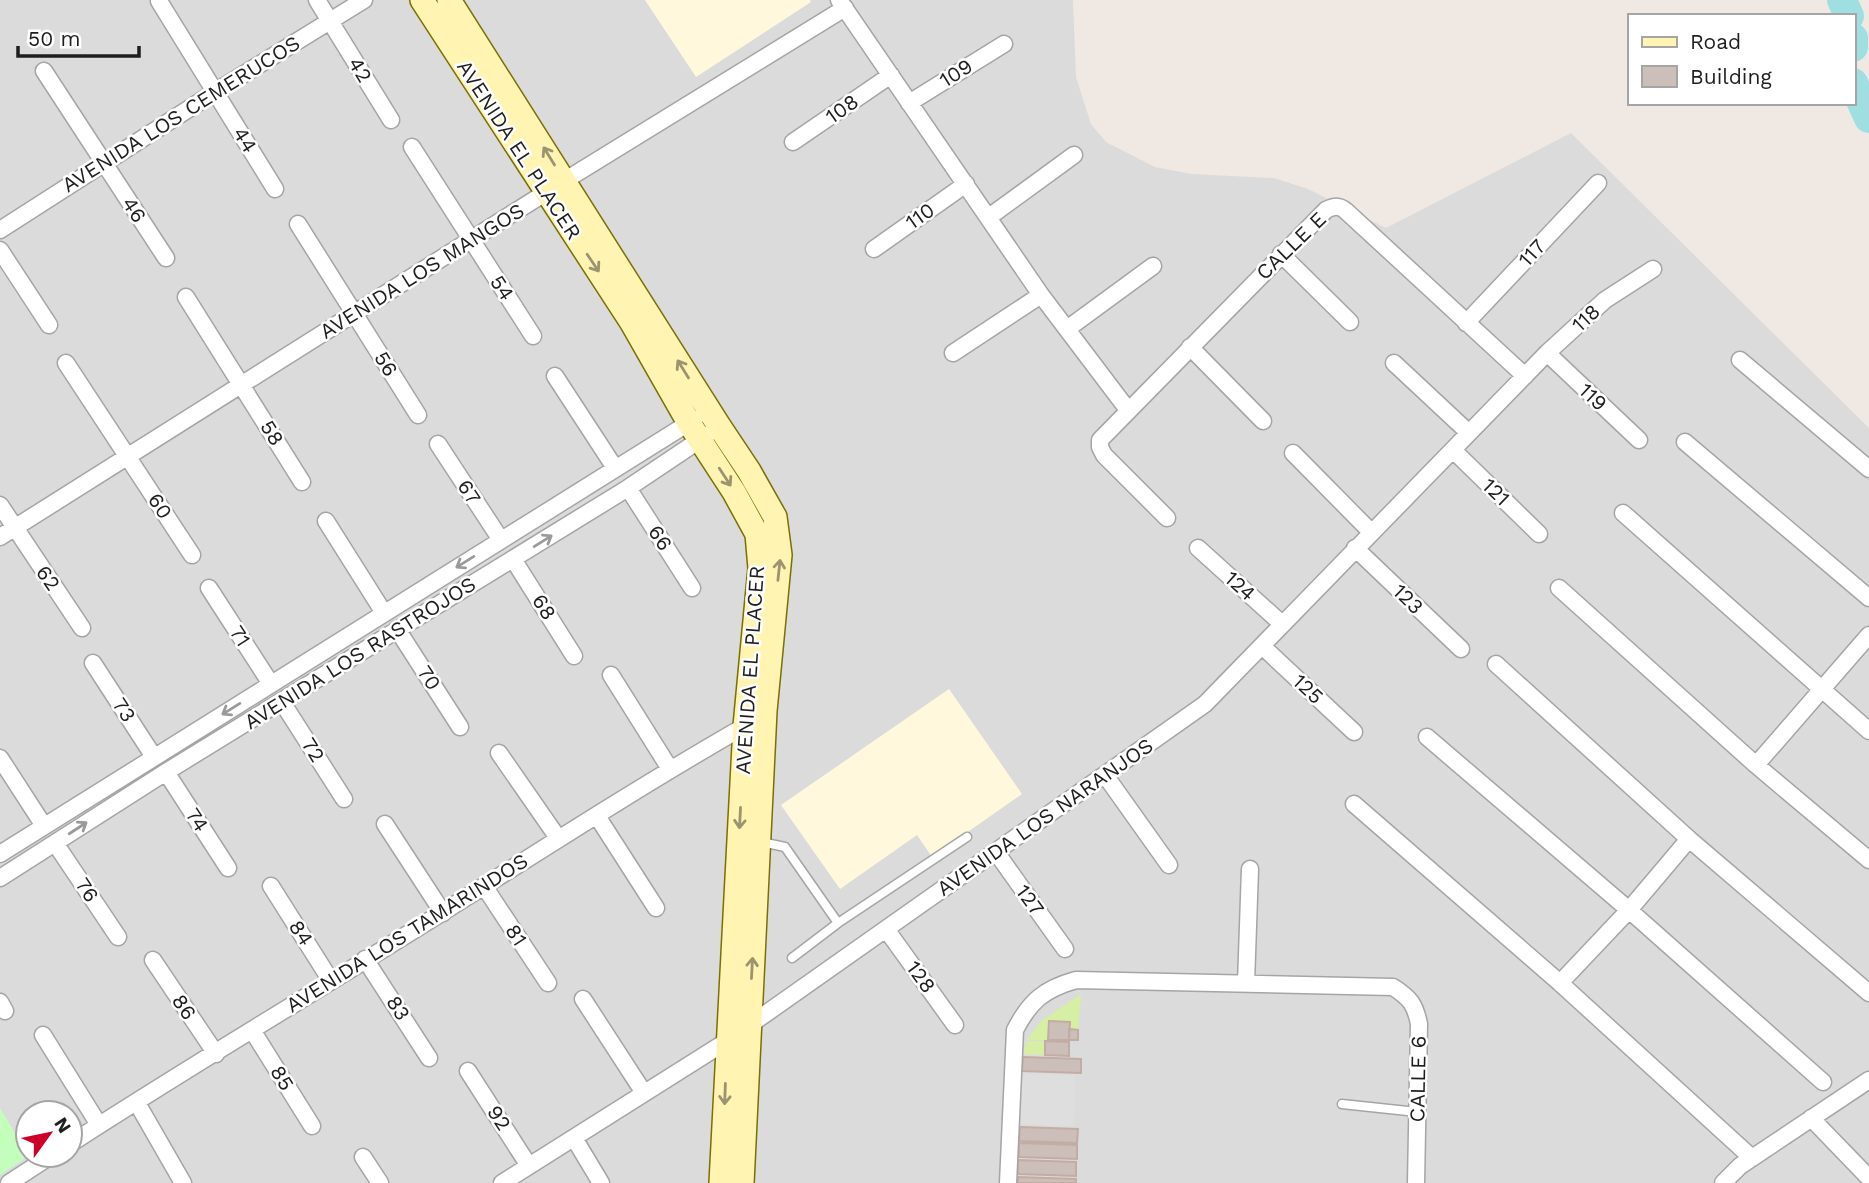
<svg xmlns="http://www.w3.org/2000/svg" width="1869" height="1183" viewBox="0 0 1869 1183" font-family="'Work Sans',sans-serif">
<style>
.residential{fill:#dcdbdb;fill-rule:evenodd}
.education{fill:#fff8dd}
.grass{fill:#d7eea5}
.park{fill:#c4febc}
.parking{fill:#dedede}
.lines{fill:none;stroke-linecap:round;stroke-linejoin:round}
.river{stroke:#a0dfe1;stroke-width:30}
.building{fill:#ccbeb9;stroke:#c3aca4;stroke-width:2}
.lane-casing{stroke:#a5a5a5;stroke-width:11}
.street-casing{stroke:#a5a5a5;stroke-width:19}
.secondary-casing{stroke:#7a6f00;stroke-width:26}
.lane{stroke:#fff;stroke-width:8}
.street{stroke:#fff;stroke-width:16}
.secondary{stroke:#fff4b2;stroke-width:23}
.oneway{stroke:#9a946f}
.oneway2{stroke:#9a9a9a}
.labels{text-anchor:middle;stroke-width:5;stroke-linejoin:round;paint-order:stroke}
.street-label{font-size:21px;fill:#1e1e1e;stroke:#fff}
</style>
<rect width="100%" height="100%" fill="#f0e9e3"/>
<path class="residential" d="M0 0H1073L1076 77 1091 124 1106 142 1155 167 1192 174 1274 178 1308 189 1386 228 1571 133 1869 428V1183H0ZM28 1113H70V1155H28Z"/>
<path class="education" d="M645 0H810L811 2 696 77Z
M949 689 1022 794 932 857 917 835 840 889 781 805Z"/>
<path class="grass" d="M1081 994 1078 1030 1069 1029V1022L1049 1021 1048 1040H1027L1041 1021Z
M1027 1041H1045V1055L1022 1054Z"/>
<path class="park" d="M0 1108 28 1155H30L0 1175Z"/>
<path class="parking" d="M1021 1074 1075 1075 1074 1126 1020 1124Z"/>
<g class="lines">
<path class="river" d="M1842 0 1849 16
M1853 38V47
M1853 83 1869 118"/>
</g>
<path class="building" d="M1049 1021 1070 1022 1069 1040H1048Z
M1069 1029 1078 1030V1040H1069Z
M1045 1041 1069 1042V1056L1045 1055Z
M1023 1057 1081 1059V1073L1022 1071Z
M1020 1127 1078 1129 1077 1143 1019 1141Z
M1019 1143 1077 1145V1159L1019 1157Z
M1018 1160 1076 1162V1176L1018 1174Z
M1018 1177 1076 1179V1183H1018Z"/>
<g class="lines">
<g class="lane-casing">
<path id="lane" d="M761 842 785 847 838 923 967 837
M792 958 838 923
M1342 1104 1417 1112"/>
</g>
<g class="street-casing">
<path id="street" d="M317 0 391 120
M839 0 1041 295 1128 410
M159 1 275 189
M44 71 166 258
M909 103 1004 44
M793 142 891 75
M412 147 533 336
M989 217 1074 155
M298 224 418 415
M0 230 215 92 364 0
M874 249 966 184
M0 250 49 325
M1281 254 1350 322
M186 297 302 482
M1466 323 1598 183
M1067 329 1153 266
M1190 347 1263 421
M953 353 1041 295
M1547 353 1639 440
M1740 360 1869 469
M66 363 192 555
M1394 363 1469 433
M555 376 615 468
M1685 442 1869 598
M438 444 501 540
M1453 450 1539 534
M1293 453 1371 532
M628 488 692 588
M0 505 82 628
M1623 513 1869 731
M1167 518 1104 455 1100 447V440L1326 210C1334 206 1339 205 1346 211L1525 376
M326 521 384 613
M0 537 564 181 845 8
M1198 548 1282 624
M1355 548 1461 649
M513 559 574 656
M209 588 271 684
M1559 588 1756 765 1869 860
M397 629 460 727
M1262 646 1354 732
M93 663 154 757
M1496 664 1689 839 1869 993
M611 675 670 769
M282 702 344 799
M1427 737 1629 910 1823 1082
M499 753 558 838
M0 758 44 826
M1756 765 1869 635
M166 772 228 868
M1105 775 1169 865
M1354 804 1560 983 1752 1158
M597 816 656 908
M385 824 443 913
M55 843 118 937
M996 852 1065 949
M0 854 695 419
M0 878 166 772 628 488 707 435
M271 886 331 981
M484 886 548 983
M886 929 955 1025
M365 959 429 1058
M153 960 216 1054
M1246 983 1250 869
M1560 983 1629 910 1689 839
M583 999 644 1093
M0 1002 5 1011
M252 1030 312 1126
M43 1035 99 1125
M468 1071 529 1166
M137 1103 183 1183
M1811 1118 1869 1178
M574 1138 601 1183
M70 1144C193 1064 319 990 443 912 543 849 642 785 745 726
M363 1157 380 1183
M9 1183 52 1155
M502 1183 727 1041 1205 704 1547 353 1605 300 1653 269
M1008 1183 1015 1030C1030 1001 1044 989 1076 980L1393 987C1410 998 1415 1004 1419 1024L1416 1183
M1723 1183 1740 1166 1869 1080"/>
</g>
<g class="secondary-casing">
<path id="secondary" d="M422 0 632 323 689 423 734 492 757 534 760 568 745 726 721 1183
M449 0 719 426 749 471 775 517 780 555 765 711 742 1183"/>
</g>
<use href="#lane" class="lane"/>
<use href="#street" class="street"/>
<use href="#secondary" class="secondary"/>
</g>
<defs><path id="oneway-shaft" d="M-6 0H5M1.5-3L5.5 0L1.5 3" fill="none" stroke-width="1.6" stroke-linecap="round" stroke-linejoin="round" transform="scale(1.75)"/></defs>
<g class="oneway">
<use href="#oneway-shaft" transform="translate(549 156) rotate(-122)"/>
<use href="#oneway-shaft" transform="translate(593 263) rotate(56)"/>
<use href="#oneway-shaft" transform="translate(683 369) rotate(-122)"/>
<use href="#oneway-shaft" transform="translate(725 477) rotate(57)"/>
<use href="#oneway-shaft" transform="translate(779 570) rotate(-84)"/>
<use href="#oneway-shaft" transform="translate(740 818) rotate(93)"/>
<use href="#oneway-shaft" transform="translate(752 968) rotate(-87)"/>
<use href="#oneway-shaft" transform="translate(725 1094) rotate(92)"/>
</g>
<g class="oneway2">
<use href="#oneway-shaft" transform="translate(543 541) rotate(-32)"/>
<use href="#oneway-shaft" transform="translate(465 562) rotate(148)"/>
<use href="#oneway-shaft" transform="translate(231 709) rotate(148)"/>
<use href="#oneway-shaft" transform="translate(78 828) rotate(-33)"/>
</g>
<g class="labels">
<g class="street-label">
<text transform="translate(360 70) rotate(59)" y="7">42</text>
<text transform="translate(956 73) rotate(-32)" y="7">109</text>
<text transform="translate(842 109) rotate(-35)" y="7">108</text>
<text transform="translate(181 114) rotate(-32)" y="7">AVENIDA LOS CEMERUCOS</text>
<text transform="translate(245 140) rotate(58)" y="7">44</text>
<text transform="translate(519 150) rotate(57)" y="7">AVENIDA EL PLACER</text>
<text transform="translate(134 210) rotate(57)" y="7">46</text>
<text transform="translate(920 216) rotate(-35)" y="7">110</text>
<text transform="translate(1291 246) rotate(-44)" y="7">CALLE E</text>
<text transform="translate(1532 253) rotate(-47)" y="7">117</text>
<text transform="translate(422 271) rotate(-32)" y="7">AVENIDA LOS MANGOS</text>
<text transform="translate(502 288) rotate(57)" y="7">54</text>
<text transform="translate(1586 318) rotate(-43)" y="7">118</text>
<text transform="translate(386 364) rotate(59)" y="7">56</text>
<text transform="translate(1593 397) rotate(43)" y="7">119</text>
<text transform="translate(272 433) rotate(58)" y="7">58</text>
<text transform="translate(469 492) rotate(57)" y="7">67</text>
<text transform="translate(1496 492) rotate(44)" y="7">121</text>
<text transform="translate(160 506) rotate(57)" y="7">60</text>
<text transform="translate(660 538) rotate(57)" y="7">66</text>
<text transform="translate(48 578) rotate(55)" y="7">62</text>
<text transform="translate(1240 586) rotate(42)" y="7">124</text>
<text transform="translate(1408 599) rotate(44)" y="7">123</text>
<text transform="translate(544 607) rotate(58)" y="7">68</text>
<text transform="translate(240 636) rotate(57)" y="7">71</text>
<text transform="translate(360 653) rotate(-32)" y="7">AVENIDA LOS RASTROJOS</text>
<text transform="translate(750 670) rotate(-86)" y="7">AVENIDA EL PLACER</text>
<text transform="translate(429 678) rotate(57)" y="7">70</text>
<text transform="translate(1308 689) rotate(43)" y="7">125</text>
<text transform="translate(124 710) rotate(57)" y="7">73</text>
<text transform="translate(313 750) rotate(58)" y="7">72</text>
<text transform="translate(1045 817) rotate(-35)" y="7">AVENIDA LOS NARANJOS</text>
<text transform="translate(197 820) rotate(57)" y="7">74</text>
<text transform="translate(87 890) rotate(57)" y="7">76</text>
<text transform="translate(1030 900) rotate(54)" y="7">127</text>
<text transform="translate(301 933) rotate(57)" y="7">84</text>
<text transform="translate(407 933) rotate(-32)" y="7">AVENIDA LOS TAMARINDOS</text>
<text transform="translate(516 935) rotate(57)" y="7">81</text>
<text transform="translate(921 977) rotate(54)" y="7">128</text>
<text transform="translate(184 1007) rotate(56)" y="7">86</text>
<text transform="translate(398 1008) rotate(58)" y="7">83</text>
<text transform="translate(282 1078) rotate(58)" y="7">85</text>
<text transform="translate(1418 1079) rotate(-89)" y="7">CALLE 6</text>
<text transform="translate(499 1118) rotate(57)" y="7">92</text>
</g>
</g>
<rect x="1628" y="14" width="228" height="91" fill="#ffffff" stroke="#a5a5a5" stroke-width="2"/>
<rect x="1642" y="37" width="35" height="10" fill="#fff4b2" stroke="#a5a5a5" stroke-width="2"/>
<text x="1690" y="49" font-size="21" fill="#1e1e1e">Road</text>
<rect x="1642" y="66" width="35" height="21" fill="#ccbeb9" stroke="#a5a5a5" stroke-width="2"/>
<text x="1690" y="84" font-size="21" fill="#1e1e1e">Building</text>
<g transform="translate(49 1134) rotate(57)"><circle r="33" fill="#ffffff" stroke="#a5a5a5" stroke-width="2"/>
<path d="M0-5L12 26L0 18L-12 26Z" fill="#cc0028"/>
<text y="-10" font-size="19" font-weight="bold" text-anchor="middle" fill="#1e1e1e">N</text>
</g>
<path d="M18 46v10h121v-10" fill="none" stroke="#1e1e1e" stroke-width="3.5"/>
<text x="28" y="46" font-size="21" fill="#1e1e1e" stroke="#ffffff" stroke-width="5" paint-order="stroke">50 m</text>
</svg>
